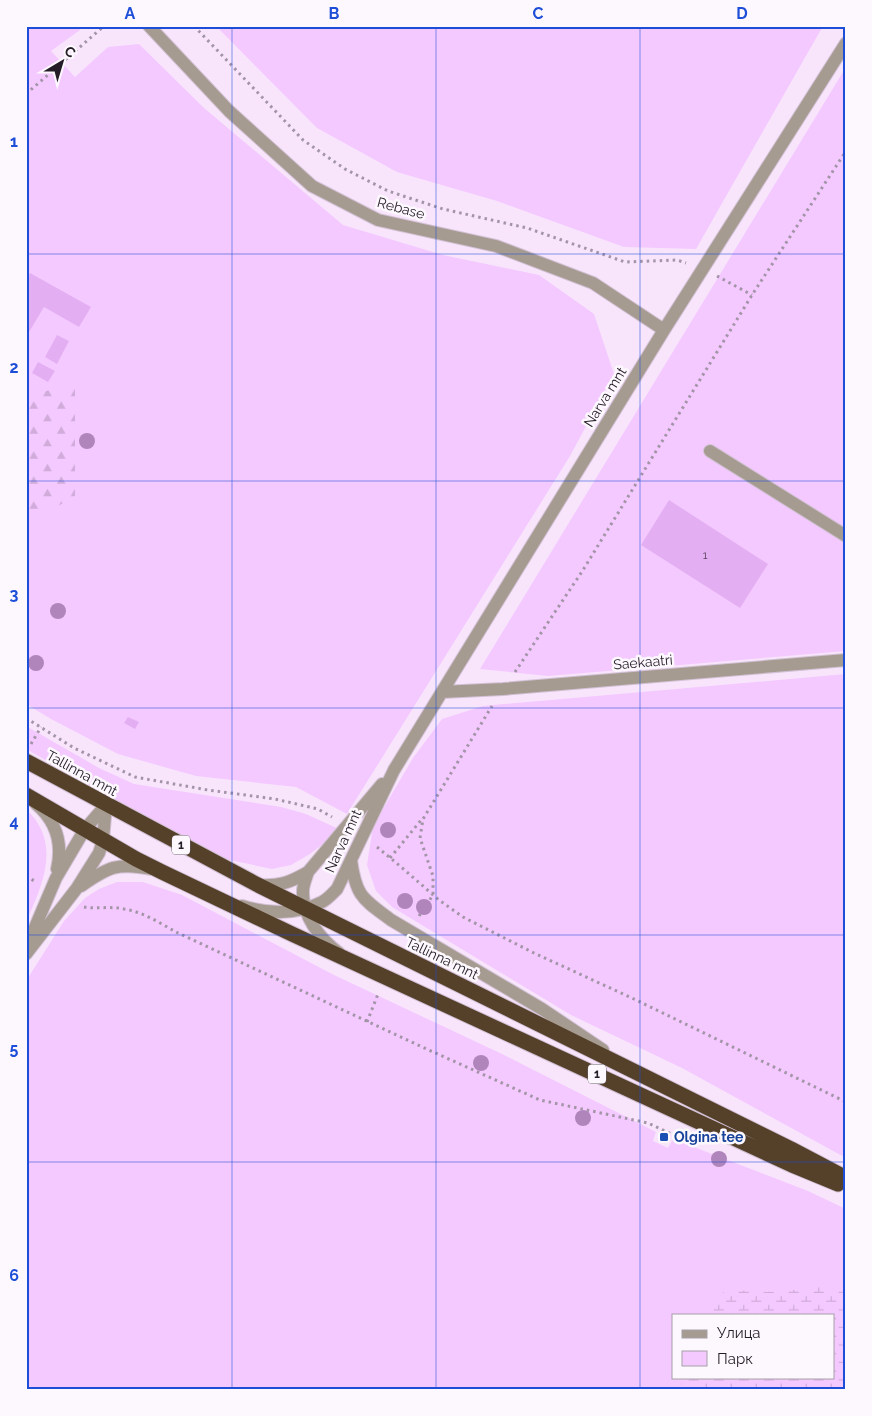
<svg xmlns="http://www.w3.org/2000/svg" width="872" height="1416" viewBox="0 0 872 1416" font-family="Raleway,sans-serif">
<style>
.green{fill:#f4c9ff;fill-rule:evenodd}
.forest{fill:url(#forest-firs)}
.wetland{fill:url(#wetland-marsh)}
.building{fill:#e4aff2}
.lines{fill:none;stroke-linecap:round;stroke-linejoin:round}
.minor-casing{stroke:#d2c1d5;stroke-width:14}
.highway-casing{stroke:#d2c1d5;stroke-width:17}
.path{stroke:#a395a7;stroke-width:3;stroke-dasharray:2.5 4;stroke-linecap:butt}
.minor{stroke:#a69b90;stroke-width:12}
.highway{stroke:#55402a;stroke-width:15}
.tree{fill:#b085bb}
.grid{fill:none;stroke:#1d4ed8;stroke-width:1;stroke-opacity:0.55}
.transit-dot{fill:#1a4fb4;stroke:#fdf8fe;stroke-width:2}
.labels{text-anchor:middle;stroke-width:5;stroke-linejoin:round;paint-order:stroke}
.number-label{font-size:11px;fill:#544159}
.shield{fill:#fdf8fe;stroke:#655e67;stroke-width:1}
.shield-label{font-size:12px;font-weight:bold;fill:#241c26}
.street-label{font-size:14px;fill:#241c26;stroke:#fdf8fe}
.transit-label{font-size:14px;font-weight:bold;fill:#164399;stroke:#fdf8fe;text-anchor:start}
.neatline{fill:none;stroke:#1d4ed8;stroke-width:2}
.grid-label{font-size:16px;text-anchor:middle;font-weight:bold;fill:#1d4ed8}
</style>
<defs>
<pattern id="forest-firs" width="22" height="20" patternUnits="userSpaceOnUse" patternTransform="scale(1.25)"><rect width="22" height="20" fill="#f4c9ff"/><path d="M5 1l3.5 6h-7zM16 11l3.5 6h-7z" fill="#d1acda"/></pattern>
<pattern id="wetland-marsh" width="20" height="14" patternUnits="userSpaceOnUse" patternTransform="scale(1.25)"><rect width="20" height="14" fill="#f4c9ff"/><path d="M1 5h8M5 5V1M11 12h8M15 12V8" fill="none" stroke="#d1acda"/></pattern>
</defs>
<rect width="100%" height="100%" fill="#f8e5fc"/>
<path class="green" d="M26 26H80V30L51 51 75 77 108 47 139 44 204 108 343 225 443 255 539 275 594 314 614 374 570 456 347 814 296 787 196 776 118 754 51 719 26 704Z
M216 26H823L696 249 624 247 497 201 397 172 317 128Z
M846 67V651L548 676 480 669Z
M846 674V1158L682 1068 571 1015 392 907 376 891 367 865 373 826 413 758 442 719 483 706Z
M26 726 99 768 134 784 281 807 306 814 341 830 310 854 291 865 272 869 225 859 107 795 26 749Z
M26 809C62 843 43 884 26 922Z
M117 882H143L182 895 334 975 502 1054 656 1132 653 1141 668 1148 673 1139 808 1191 846 1209V1390H26V981L64 921 85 898 99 889ZM673 1315H833V1377H673Z"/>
<path class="forest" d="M75 381V496L29 523 26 518V398Z"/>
<path class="wetland" d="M838 1285 846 1286V1390H684L678 1377H833V1315H705L725 1290 776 1292Z"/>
<path class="building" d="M30 273 91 307 79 327 44 307 26 337V279Z
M57 335 69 341 57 364 45 357Z
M38 362 55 371 48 382 32 373Z
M669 500 768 564 740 608 641 545Z
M128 717 139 722 135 729 124 723Z"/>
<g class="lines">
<g class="minor-casing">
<path id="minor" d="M149 26 229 111 312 186 378 220 496 246 593 283 664 330
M710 451 846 536
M442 692 503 689 846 660
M36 804C56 821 63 843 57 869
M351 860C356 897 363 899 391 920L542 1009 603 1050
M258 885C280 886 289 883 308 872
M81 886C108 867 118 862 151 869
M242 906C269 914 297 915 322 902 328 899 333 893 337 889L394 770 664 330 846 43
M27 946 56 878 85 829 106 805
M339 953C320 939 302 916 303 891 303 885 306 878 308 872L382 784
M26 954 77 888 99 853 103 840 106 805"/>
</g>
<g class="highway-casing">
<path id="highway" d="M26 761 256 884 791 1149 846 1178
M26 795 136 859 162 872 292 934 792 1165 838 1184"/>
</g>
<path class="path" d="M194 26 303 140 345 169 388 191 443 209 527 228 625 262 677 260 686 263
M26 94 104 26
M717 276 752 295
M515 672 583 570 752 295 846 151
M26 718 74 748 135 777 208 790 275 799 318 809 332 817
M31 744 41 727
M377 847 400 866 439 900 463 917 534 953 634 999 846 1102
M390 858 422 819
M26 876 36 882
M84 907C97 909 111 906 124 909 144 912 161 924 178 933L420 1046 540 1100 648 1123 678 1137
M419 916 433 895V876L420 838 423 819 492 706
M367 1022 378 994"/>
<use href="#minor" class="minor"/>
<use href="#highway" class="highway"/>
</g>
<g class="tree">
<circle cx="87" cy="441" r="8"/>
<circle cx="58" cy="611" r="8"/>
<circle cx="36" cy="663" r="8"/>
<circle cx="388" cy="830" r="8"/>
<circle cx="405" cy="901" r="8"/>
<circle cx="424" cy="907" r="8"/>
<circle cx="481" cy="1063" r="8"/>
<circle cx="583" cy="1118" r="8"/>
<circle cx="719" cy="1159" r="8"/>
</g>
<path class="grid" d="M232 26V1390M436 26V1390M640 26V1390M26 254H846M26 481H846M26 708H846M26 935H846M26 1162H846"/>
<rect class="transit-dot" x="659" y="1132" width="10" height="10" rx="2.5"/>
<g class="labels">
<g class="number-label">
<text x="705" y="559">1</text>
</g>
<g class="shield">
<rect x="172" y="835.5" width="18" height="19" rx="4"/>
<rect x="588" y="1064.5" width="18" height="19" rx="4"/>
</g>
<g class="shield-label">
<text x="181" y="849">1</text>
<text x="597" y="1078">1</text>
</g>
<g class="street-label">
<text transform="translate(401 208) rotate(15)" y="5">Rebase</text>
<text transform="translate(605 397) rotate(-58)" y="5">Narva mnt</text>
<text transform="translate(643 662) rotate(-5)" y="5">Saekaatri</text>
<text transform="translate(82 773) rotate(29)" y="5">Tallinna mnt</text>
<text transform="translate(343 841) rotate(-65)" y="5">Narva mnt</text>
<text transform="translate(442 958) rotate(26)" y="5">Tallinna mnt</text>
</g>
<g class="transit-label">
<text x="674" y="1142">Olgina tee</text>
</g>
</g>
<rect width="872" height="1416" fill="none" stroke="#fdf8fe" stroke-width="55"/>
<rect x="672" y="1314" width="162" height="65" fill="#fdf8fe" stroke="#a6a0a8"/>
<rect x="682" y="1330" width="25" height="8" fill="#a69b90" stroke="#a6a0a8"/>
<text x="717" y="1338" font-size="15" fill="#241c26">Улица</text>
<rect x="682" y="1351" width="25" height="15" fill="#f4c9ff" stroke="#a6a0a8"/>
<text x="717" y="1364" font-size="15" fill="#241c26">Парк</text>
<g transform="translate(62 62) rotate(38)" stroke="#fdf8fe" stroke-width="4" paint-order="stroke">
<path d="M0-4L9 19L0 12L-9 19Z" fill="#241c26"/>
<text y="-8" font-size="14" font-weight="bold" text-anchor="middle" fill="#241c26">С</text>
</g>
<rect x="28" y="28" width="816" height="1360" class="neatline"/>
<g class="grid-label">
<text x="130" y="19">A</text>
<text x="334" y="19">B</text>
<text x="538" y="19">C</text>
<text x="742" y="19">D</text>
<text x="14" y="147">1</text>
<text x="14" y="373">2</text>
<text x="14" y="600">3</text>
<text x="14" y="827">4</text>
<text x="14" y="1054">5</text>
<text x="14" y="1281">6</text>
</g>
</svg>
